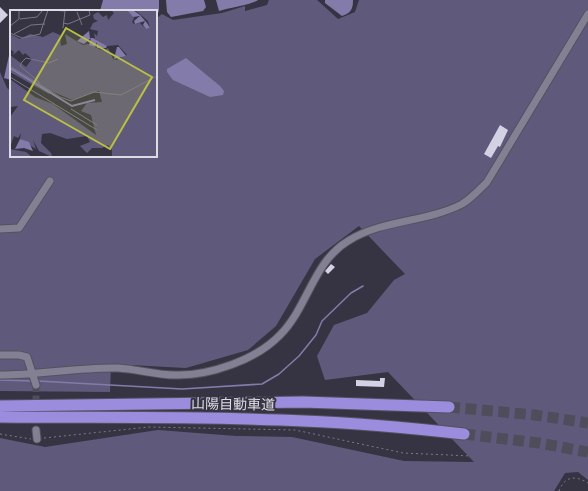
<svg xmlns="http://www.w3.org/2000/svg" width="588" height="491" viewBox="0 0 588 491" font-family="'Roboto Condensed','Noto Sans JP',sans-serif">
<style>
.green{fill:#5f5a7b}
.water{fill:#837caa}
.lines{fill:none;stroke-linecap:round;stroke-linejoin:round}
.stream{stroke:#837caa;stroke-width:1.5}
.building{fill:#d3d1e4}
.minor-tunnel{stroke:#4f4d5b;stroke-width:7;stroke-dasharray:7 3.5;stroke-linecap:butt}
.highway-tunnel{stroke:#4f4d5b;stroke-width:11;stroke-dasharray:11 5.5;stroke-linecap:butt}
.minor-casing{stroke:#53525e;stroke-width:9}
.highway-casing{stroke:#53525e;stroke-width:13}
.path{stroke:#7b7a86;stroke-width:1;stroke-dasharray:2 3;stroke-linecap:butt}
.minor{stroke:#828092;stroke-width:7}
.highway{stroke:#9b8cde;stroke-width:11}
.labels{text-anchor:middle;stroke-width:4;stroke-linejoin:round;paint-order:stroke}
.street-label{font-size:14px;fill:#dddce5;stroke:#363443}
.inset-river{fill:none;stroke:#837caa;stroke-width:2}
.inset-road{fill:none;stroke:#797784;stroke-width:1}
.view{fill:#bbc044;fill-opacity:0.15;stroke:#bbc044;stroke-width:2}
.inset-edge{fill:none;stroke:#dddce5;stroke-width:2}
</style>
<rect width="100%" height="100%" fill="#363443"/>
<path class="green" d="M269 0H317L338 19 355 12 359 0H588V480L578 472 565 473 554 491H0V438L45 447 158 430 236 436 292 437 404 461 474 462 388 372 325 380 317 356 334 325 367 313 394 280 405 274 359 226 315 259 276 326 248 350 186 368 111 364 110 392 0 391V72L7 88 11 91V156H156V19L162 14 173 20 222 13 245 6V11L267 5Z"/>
<path class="water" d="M103 0H159V11L156 16V11H100Z
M166 0H204L206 7 203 11 171 17 167 12Z
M216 0H258C254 4 228 8 219 11Z
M325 0H353C353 9 351 13 342 16L325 3Z
M10 51H11V80L4 78Z
M186 58 220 86 224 91 223 95 210 97 173 80 167 72V69Z"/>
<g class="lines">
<path class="stream" d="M0 380 32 381
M38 381 182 389 262 384 279 374 299 356 316 335 322 321 351 293 363 286"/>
</g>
<path class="building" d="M0 7 8 15 0 23Z
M500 125 508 130 500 147 498 146 491 158 484 154Z
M331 264 335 267 328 274 325 271Z
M380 378H385L384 387 356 386V380L380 381Z"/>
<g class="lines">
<path class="minor-tunnel" d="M36 385V430"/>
<path class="highway-tunnel" d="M449 407 535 415 588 423
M464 434 539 443 588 452"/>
<g class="minor-casing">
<path id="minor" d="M0 229 19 228 50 181
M0 355H19L27 357 36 385
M0 375C39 375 79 367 118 368 137 369 156 375 175 375 209 376 256 360 280 335 308 307 313 262 348 241 380 220 428 222 462 204 472 198 479 190 487 182L588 14
M36 430 37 439"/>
</g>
<g class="highway-casing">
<path id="highway" d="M0 406 303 402 449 407
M0 417C101 418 203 416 304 421 358 423 411 428 464 434"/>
</g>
<path class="path" d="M0 434 31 439
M44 438 149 427 295 430 403 453 471 456
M559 491C565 476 575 475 588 483"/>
<use href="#minor" class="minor"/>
<use href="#highway" class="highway"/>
</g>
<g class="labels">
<g class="street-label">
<text transform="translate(233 404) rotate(1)" y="5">山陽自動車道</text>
</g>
</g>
<g transform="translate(10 10)">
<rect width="147" height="147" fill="#363443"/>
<path d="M101 0H117L124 8 122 12 124 14 130 13 136 19 140 18 138 11 125 0H147V147H102V140L98 135 92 138H82L77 143 70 136 80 132 77 126 57 129 40 123 32 124 31 133 41 143 42 147 29 141 23 130 26 139 10 129 11 123 8 128 4 126 0 137V107L8 96 0 97V69L25 87 43 94 86 125 81 105 71 101 77 93 92 92 89 81 62 90 41 81 39 84 0 62V45L16 57 22 49 15 43 13 45 9 40 3 45 4 42 0 39V24L10 29 20 24 33 27 43 22 50 25 51 36 57 34 55 24 73 35 78 34 94 41 98 38 103 49 106 50 117 45 108 35 97 36 85 29 84 23 87 26 88 21 80 19 83 13 88 11 84 9 83 5 88 2 93 7 97 5 98 10 104 3ZM0 139 16 142 22 147H0Z" fill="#5f5a7b"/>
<path d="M117 0H123L130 5 137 13 140 18 136 19 133 15 135 11 125 14 124 11 130 6 123 7ZM79 21 80 28H83L97 36 96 38H87V32L85 37 79 35 81 28 74 34 67 31ZM107 37H109L116 46 104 49ZM10 129 19 132 23 141 14 138 5 139Z" fill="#837caa"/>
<path class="inset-river" d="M0 58 62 96 85 90"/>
<path class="inset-road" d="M42 0 55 1 53 18M67 2 72 15M10 9 27 7 33 0M53 13 58 14 80 5 79 0M0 16 9 9V0M0 23 12 28 30 24 38 0M4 24 21 15 35 14M0 56 50 87 61 91 84 82 111 85 147 66M0 67 87 120M29 77V72L10 56 12 52 16 48 39 53 48 49M61 99 87 115"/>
<path class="view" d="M56 18 142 67 100 139 14 90Z"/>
<rect width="147" height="147" class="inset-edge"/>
</g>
</svg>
